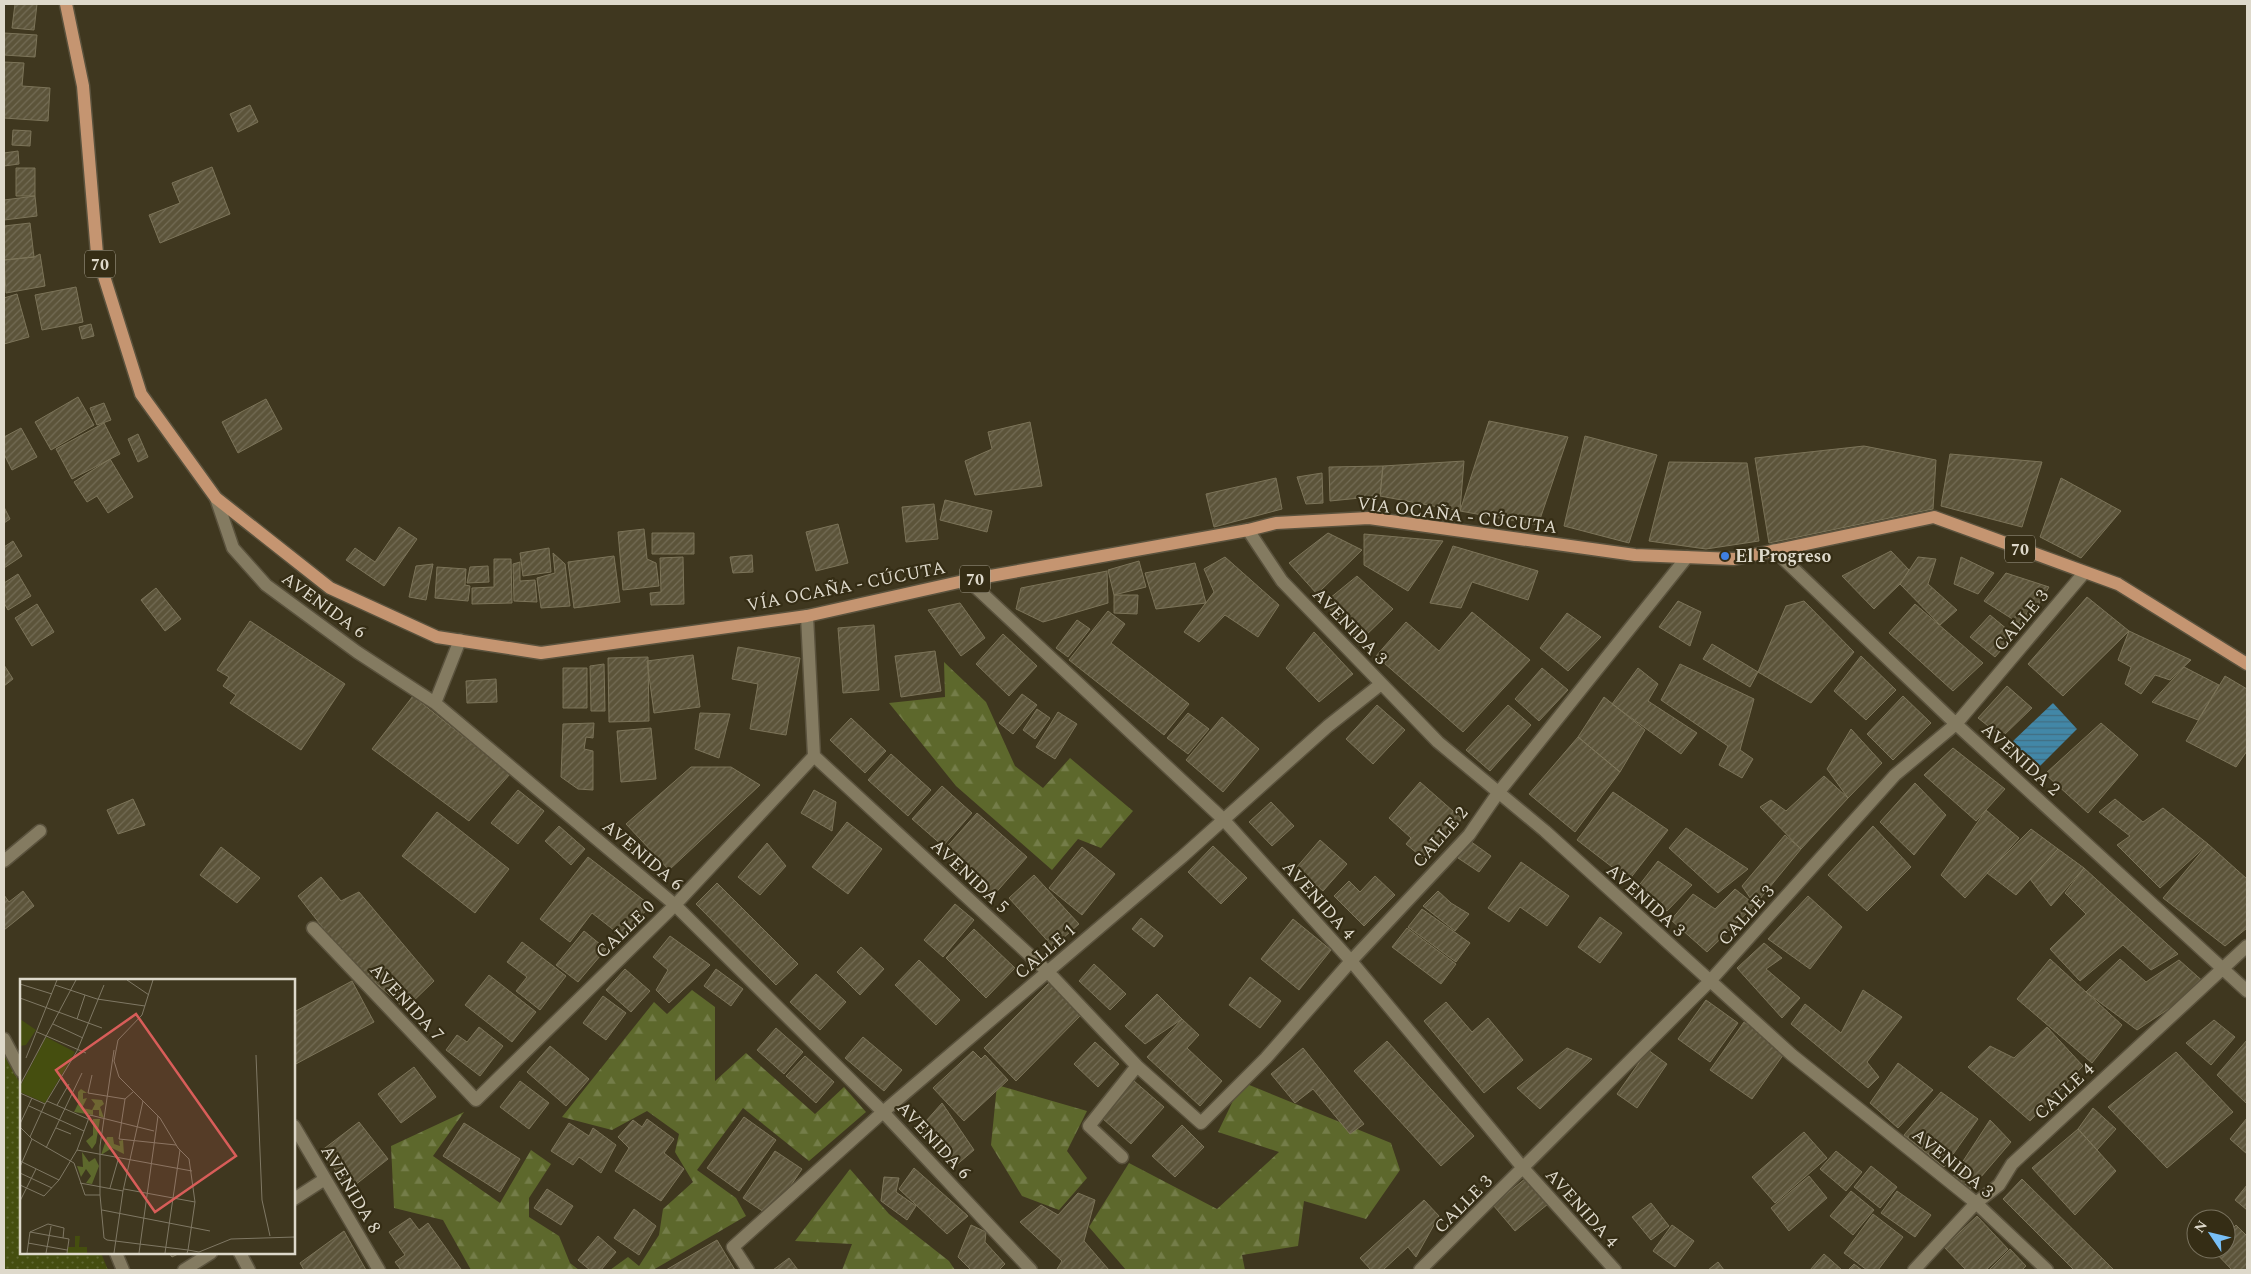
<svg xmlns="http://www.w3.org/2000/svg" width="2251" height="1274" viewBox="0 0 2251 1274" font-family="Spectral,serif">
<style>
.grass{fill:url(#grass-dots)}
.forest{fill:url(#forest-firs)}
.water{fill:url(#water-rules)}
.building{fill:url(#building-hatch);stroke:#7c7459}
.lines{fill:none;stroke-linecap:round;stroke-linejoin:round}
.minor-casing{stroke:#5a523d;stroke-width:15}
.major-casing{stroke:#5a523d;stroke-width:15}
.minor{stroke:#847b61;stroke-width:12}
.major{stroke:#c59571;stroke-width:12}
.shop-dot{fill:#3f7fe0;stroke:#352d15;stroke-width:2}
.labels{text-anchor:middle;stroke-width:4.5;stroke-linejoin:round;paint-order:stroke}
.shield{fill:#352d15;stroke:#aba594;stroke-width:1}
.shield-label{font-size:16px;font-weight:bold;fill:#ded9cb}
.street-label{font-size:18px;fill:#ded9cb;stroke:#352d15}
.poi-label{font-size:18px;font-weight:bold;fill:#ded9cb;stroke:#352d15;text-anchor:start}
.inset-road{fill:none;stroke:#7f7864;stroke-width:1}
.view{fill:#d85d59;fill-opacity:0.15;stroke:#d85d59;stroke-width:2.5}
.inset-edge{fill:none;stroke:#ded9cb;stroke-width:2.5}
</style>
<defs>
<pattern id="grass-dots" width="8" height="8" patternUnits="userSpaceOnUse" patternTransform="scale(1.25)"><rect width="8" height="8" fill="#454e0f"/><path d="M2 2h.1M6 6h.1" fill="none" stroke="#5f6731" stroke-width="1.8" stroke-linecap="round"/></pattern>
<pattern id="forest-firs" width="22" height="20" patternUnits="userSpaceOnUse" patternTransform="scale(1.25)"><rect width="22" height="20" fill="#5d682c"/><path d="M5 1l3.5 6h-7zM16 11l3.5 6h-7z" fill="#747d49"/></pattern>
<pattern id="water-rules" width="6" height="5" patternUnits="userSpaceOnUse" patternTransform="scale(1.25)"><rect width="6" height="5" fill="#4287a7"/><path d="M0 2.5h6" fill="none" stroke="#426e82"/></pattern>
<pattern id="building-hatch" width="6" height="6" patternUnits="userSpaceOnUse" patternTransform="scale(1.25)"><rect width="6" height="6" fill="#5c543a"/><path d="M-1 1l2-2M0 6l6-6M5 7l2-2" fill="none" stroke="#736c55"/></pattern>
</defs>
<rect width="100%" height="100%" fill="#3f371f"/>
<path class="grass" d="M4 1051 21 1086V1253H101L108 1270H4Z"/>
<path class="forest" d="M944 662 986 702 1015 766 1043 788 1070 758 1133 811 1101 848 1078 839 1052 870 956 786 889 703 945 697Z
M692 990 715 1007V1081L746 1053 815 1114 844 1087 866 1112 809 1161 743 1108 697 1170 736 1198 746 1216 653 1270H610L628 1257 639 1266 659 1235 663 1209 693 1182 675 1152 679 1134 647 1111 612 1130 562 1117 654 1002 667 1014Z
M1242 1082 1391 1143 1400 1170 1366 1219 1304 1201 1298 1246 1242 1255 1245 1270H1126L1089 1227 1129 1163 1217 1209 1279 1152 1218 1132Z
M997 1085 1087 1111 1067 1151 1087 1178 1059 1210 1022 1196 991 1145Z
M464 1112 433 1156 500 1203 531 1150 551 1164 529 1198V1217L559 1236 570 1263 579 1270H471L443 1220 394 1208 391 1146Z
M850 1169 889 1214 949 1261 955 1270H842L852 1244 795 1241Z"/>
<path class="water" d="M2053 703 2077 729 2039 767 2012 742Z"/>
<path class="building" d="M15 4H37L34 30 12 28Z
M4 33 37 35 35 57 4 55Z
M4 62 24 63 22 86 50 88 48 121 4 118Z
M250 105 258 122 238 132 230 114Z
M13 130 31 131 30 146 12 145Z
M18 151 19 164 4 166V153Z
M212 167 230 214 160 243 149 215 180 203 172 183Z
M16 168H35V196H16Z
M35 196 37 216 4 220V200Z
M30 223 34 257 4 260V226Z
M40 254 45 286 6 293 4 260 34 257Z
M76 287 83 322 42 330 35 295Z
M17 294 29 337 4 344V298Z
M91 324 94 336 82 339 79 327Z
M78 397 94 425 51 450 35 422Z
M266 399 282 429 238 453 222 422Z
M104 403 111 420 97 425 90 408Z
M1489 421 1568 437 1538 525 1460 511Z
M1030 422 1042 486 975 495 965 461 992 449 988 432Z
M104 423 120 454 72 479 56 449Z
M21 428 37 457 12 470 4 454V437Z
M138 434 148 457 138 462 128 439Z
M1585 436 1657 455 1629 543 1564 526Z
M1864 446 1936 460 1933 509 1769 543 1755 458Z
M1950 454 2042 462 2022 527 1941 506Z
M110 459 133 497 108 513 97 496 87 502 74 482Z
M1464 461 1460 511 1380 496 1383 466Z
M1669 462 1747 463 1759 541 1706 549 1649 541Z
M1383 466 1380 496 1330 501 1329 467Z
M1322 473 1323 503 1306 504 1297 477Z
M1276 478 1282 509 1214 527 1206 494Z
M2061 478 2121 511 2081 558 2040 537Z
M945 500 992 511 987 532 940 520Z
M934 504 938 539 906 542 902 507Z
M4 507 10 519 4 523Z
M838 524 848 563 816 571 806 532Z
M399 527 417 539 384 586 346 560 355 548 375 562Z
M644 529 647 559 656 563 659 586 623 590 618 532Z
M652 533H694V554H652Z
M1328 533 1362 550 1317 594 1289 563Z
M1364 534 1443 541 1408 591 1364 565Z
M13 541 22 556 4 568V547Z
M1453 546 1538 571 1528 600 1472 582 1461 608 1430 603Z
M549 548 551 572 523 576 520 553Z
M1891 551 1909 570 1900 584 1874 609 1842 576Z
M553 553 565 564 570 606 541 608 537 578 555 573Z
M752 555 753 572 733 573 730 557Z
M614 556 620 602 574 608 568 562Z
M683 557 684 604 651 605 650 593 661 592 660 558Z
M1225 557 1279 605 1258 637 1225 615 1199 642 1184 632 1214 592 1204 569Z
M1918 557 1936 559 1928 584 1957 610 1940 625 1900 584Z
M1961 557 1994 573 1978 594 1954 584Z
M494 559H511L512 603 472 604V588L494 587Z
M1139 561 1146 587 1114 595 1108 570Z
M520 562V581L535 580 537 602 514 601 513 564Z
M1195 563 1206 603 1156 609 1145 573Z
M433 564 426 600 409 597 416 566Z
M488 566 489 582 467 583 470 567Z
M437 567 466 569 465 585 470 586 468 601 435 598Z
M1107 571 1108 603 1043 622 1016 609 1021 588Z
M2006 573 2049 587 2025 627 1984 601Z
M18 574 31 596 8 610 4 603V583Z
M1357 576 1393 609 1360 641 1324 603Z
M156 588 181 619 165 631 141 600Z
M1114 595H1138L1137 614 1114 613Z
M2087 597 2129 631 2063 696 2028 664Z
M1678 601 1701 612 1690 646 1659 627Z
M1804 601 1854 652 1811 703 1758 672 1786 606Z
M960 603 985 638 961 656 928 610Z
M37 604 54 632 32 646 15 618Z
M1915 604 1983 663 1953 691 1889 633Z
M1108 611 1125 624 1111 643 1189 704 1164 735 1069 660Z
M1472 612 1530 660 1463 732 1376 656 1406 622 1439 651Z
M1567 613 1601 637 1568 671 1540 648Z
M1990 615 2014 635 1995 657 1970 637Z
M1077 620 1090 629 1068 657 1056 648Z
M250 621 345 684 301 750 230 703 236 695 223 686 229 677 217 670Z
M874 625 879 690 843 693 838 628Z
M2129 631 2191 660 2170 680 2155 675 2141 694 2125 684 2131 667 2118 660Z
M1314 632 1353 674 1319 702 1286 668Z
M1003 634 1037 666 1009 696 976 664Z
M1712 644 1758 672 1750 687 1703 659Z
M738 647 800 658 786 735 750 729 758 684 732 679Z
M935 651 941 691 901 697 895 656Z
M693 655 700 707 654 713 647 661Z
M1861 656 1896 690 1866 720 1834 691Z
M648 657 649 721 609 722 608 658Z
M604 664 605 711H591L590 666Z
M1680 664 1754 699 1740 750 1753 759 1742 778 1719 765 1728 746 1661 700Z
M4 665 13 679 4 686Z
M2184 667 2219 685 2198 720 2152 702Z
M563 668H587V708H563Z
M1542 668 1568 690 1539 721 1515 699Z
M1638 668 1658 684 1648 701 1697 733 1681 754 1612 704Z
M2225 676 2247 689V751L2236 767 2186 741Z
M496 679 497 702 467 703 466 681Z
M2007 686 2032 708 2002 737 1978 718Z
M1022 694 1037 705 1013 734 999 723Z
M413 696 510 774 469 821 372 749Z
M1903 696 1931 723 1893 760 1867 734Z
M1604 697 1645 730 1620 772 1578 737Z
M1377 705 1405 730 1373 764 1346 739Z
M1508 705 1531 725 1490 771 1466 750Z
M1037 709 1050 718 1035 739 1023 730Z
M1058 712 1077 724 1055 759 1036 747Z
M700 713 730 714 719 758 695 749Z
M1188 713 1209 729 1188 754 1167 738Z
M1222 717 1259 749 1223 792 1186 760Z
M851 718 886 751 865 773 830 740Z
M594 723 593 738 586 737 584 749 593 751V790L578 789 561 777 563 724Z
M2101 723 2138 755 2088 813 2045 774Z
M651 728 656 779 621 782 617 731Z
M1851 729 1882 763 1848 798 1827 769Z
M1578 737 1620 772 1575 832 1529 794Z
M1953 748 2005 789 1976 821 1924 775Z
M891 754 931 790 908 816 868 780Z
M691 767H731L760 785 669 870 626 824Z
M1824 776 1848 798 1801 849 1760 807 1771 800 1786 811Z
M1420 782 1462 819 1425 860 1406 844 1411 838 1389 818Z
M1915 783 1946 815 1914 855 1880 822Z
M942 786 972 813 943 846 912 819Z
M518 790 544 811 518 844 491 823Z
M814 790 836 802 832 831 801 813Z
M1613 792 1668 830 1629 880 1577 840Z
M133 799 145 825 118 834 107 810Z
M2115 799 2143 822 2163 808 2208 844 2160 888 2117 845 2130 836 2099 812Z
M1271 802 1294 826 1272 846 1249 822Z
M1986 810 2019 838 1965 898 1941 875Z
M437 812 509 869 475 913 402 856Z
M977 813 1027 857 993 896 943 851Z
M847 822 882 849 848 894 812 867Z
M559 826 585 849 571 865 545 841Z
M1873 826 1911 867 1867 911 1828 875Z
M1686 828 1748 869 1718 893 1669 848Z
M2031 829 2058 849 2016 895 1987 873Z
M1785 835 1801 849 1755 905 1742 886Z
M1320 840 1347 864 1323 891 1296 868Z
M1470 841 1491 856 1479 872 1458 858Z
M767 843 786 866 760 895 738 877Z
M2208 844 2247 879V928L2225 946 2163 898Z
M1213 846 1247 878 1221 904 1188 872Z
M221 847 260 878 237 903 200 875Z
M1082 847 1115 874 1082 915 1049 888Z
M2058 849 2084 868 2051 906 2030 879Z
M588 857 650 905 624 938 592 913 570 942 540 919Z
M1658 861 1692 885 1667 911 1637 888Z
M1521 862 1569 896 1547 926 1520 907 1509 922 1488 908Z
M2084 868 2178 954 2151 970 2123 945 2080 981 2050 949 2086 914 2065 893Z
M1034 875 1079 924 1053 947 1009 898Z
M1375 876 1395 895 1364 926 1334 896 1349 881 1360 892Z
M321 877 341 901 359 892 434 981 405 1009 345 956 298 896Z
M717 883 798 964 776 985 696 904Z
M1735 889 1755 905 1707 952 1671 920 1693 894 1715 909Z
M23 891 34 906 4 930V895L9 902Z
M1438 891 1451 903 1469 914 1455 931 1423 906Z
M1808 896 1842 927 1810 969 1768 939Z
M955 904 974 920 943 957 924 940Z
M1422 909 1470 943 1456 962 1408 927Z
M1600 917 1622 933 1600 963 1578 947Z
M1141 918 1163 936 1154 947 1132 929Z
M1293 919 1331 950 1299 990 1261 959Z
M1407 928 1456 964 1441 984 1392 947Z
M974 929 1015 968 986 998 946 958Z
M584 931 606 949 578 982 556 965Z
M670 936 710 965 669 1003 656 990 668 970 653 957Z
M522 942 566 976 540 1010 516 991 527 977 507 962Z
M1764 943 1782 958 1766 969 1800 998 1782 1018 1737 968Z
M861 947 884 969 860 995 837 972Z
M2050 959 2122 1025 2092 1063 2017 999Z
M2120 959 2146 982 2179 960 2206 984 2137 1030 2086 992Z
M919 960 960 1000 936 1025 895 985Z
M1094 964 1126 994 1110 1010 1079 981Z
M625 969 650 991 631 1012 606 990Z
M716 969 743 989 731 1006 704 986Z
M816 974 846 1002 820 1030 790 1002Z
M489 975 536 1012 512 1042 465 1005Z
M1250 977 1281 1001 1260 1028 1229 1005Z
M352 981 374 1022 294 1065V1012Z
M1050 982 1082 1014 1016 1081 984 1048Z
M1863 990 1902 1017 1867 1062 1879 1077 1868 1088 1791 1024 1805 1004 1841 1033Z
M1157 994 1182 1019 1145 1044 1125 1026Z
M603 996 626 1013 606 1040 583 1023Z
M1706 1000 1738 1023 1710 1062 1678 1039Z
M1446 1002 1472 1032 1488 1018 1523 1060 1484 1093 1424 1021Z
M1182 1019 1199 1035 1187 1048 1222 1081 1200 1106 1147 1057Z
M2214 1020 2235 1037 2211 1065 2186 1043Z
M1744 1022 1786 1051 1752 1099 1710 1070Z
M479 1027 503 1046 480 1076 446 1050 457 1035 467 1042Z
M2047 1027 2083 1066 2030 1121 1968 1067 1990 1046 2014 1058Z
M776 1028 803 1052 784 1074 757 1050Z
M863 1037 902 1070 884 1091 845 1058Z
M2247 1040V1104L2217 1075Z
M1387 1041 1474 1136 1441 1166 1354 1071Z
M1095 1042 1119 1064 1098 1087 1074 1064Z
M550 1046 589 1079 566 1106 527 1072Z
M1303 1048 1364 1124 1350 1134 1313 1089 1295 1103 1271 1074Z
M1567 1048 1592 1059 1540 1109 1517 1088Z
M1648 1050 1667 1064 1637 1108 1617 1094Z
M973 1051 981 1059 985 1055 1008 1080 964 1121 933 1088Z
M2176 1052 2233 1112 2167 1168 2108 1107Z
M805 1056 834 1082 816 1103 786 1076Z
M1898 1063 1933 1090 1898 1128 1870 1103Z
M414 1067 436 1097 401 1123 378 1094Z
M520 1081 549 1103 529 1129 500 1107Z
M1134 1081 1164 1107 1131 1144 1102 1118Z
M1941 1092 1978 1119 1944 1167 1904 1135Z
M942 1103 974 1150 954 1167 918 1130Z
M2093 1108 2116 1129 2097 1150 2078 1129Z
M744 1117 776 1140 739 1191 707 1168Z
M2247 1118V1154L2230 1139Z
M647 1119 674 1139 664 1153 684 1169 661 1201 615 1171 629 1148 618 1137 633 1120 642 1127Z
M1990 1120 2011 1142 1968 1192 1952 1178Z
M359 1122 388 1159 350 1189 321 1151Z
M464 1123 520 1159 500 1192 443 1156Z
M569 1123 589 1136 593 1128 616 1145 601 1173 579 1157 573 1165 551 1151Z
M1182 1125 1204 1147 1175 1177 1152 1156Z
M2078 1129 2116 1171 2075 1215 2032 1168Z
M1804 1132 1827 1158 1775 1203 1752 1177Z
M775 1151 802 1169 770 1216 743 1198Z
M1836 1151 1862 1172 1846 1191 1820 1169Z
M1871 1166 1897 1187 1880 1208 1854 1187Z
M914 1168 968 1216 947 1234 899 1189Z
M1809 1176 1827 1198 1789 1231 1771 1208Z
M884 1177 899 1178 896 1192 916 1206 907 1220 881 1201Z
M1526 1178 1548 1204 1515 1231 1493 1205Z
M2022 1179 2114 1270H2074L2003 1199Z
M2247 1185V1210L2235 1200Z
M547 1189 573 1206 561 1225 534 1208Z
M1851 1191 1874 1210 1853 1235 1830 1216Z
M1897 1191 1931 1215 1915 1237 1881 1213Z
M1078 1193 1095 1200 1084 1241 1109 1270H1058L1057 1269 1062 1261 1020 1222 1041 1205 1058 1215Z
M1424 1200 1439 1216 1416 1257 1408 1247 1383 1270H1371L1360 1258Z
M1651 1203 1669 1226 1651 1240 1632 1217Z
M634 1209 656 1226 639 1255 614 1238Z
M1873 1214 1903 1237 1878 1270H1867L1844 1253Z
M1977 1216 2008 1249 1986 1270H1966L1944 1247Z
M410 1218 419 1230 428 1223 461 1269 401 1270 395 1262 405 1255 389 1232Z
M971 1225 986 1232 985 1242 1005 1264 999 1270H971L958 1257Z
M1672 1225 1694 1241 1675 1267 1653 1251Z
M2236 1225 2247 1236V1270H2232L2212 1249H2226V1235Z
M344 1231 366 1270H304L300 1263Z
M598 1236 616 1252 601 1270H590L578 1260Z
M717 1240 735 1270H666Z
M2010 1249 2026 1266 2022 1270H1989Z
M169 1253H180L172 1257Z
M1824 1254 1842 1270H1810Z
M789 1258 798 1270H773Z
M1718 1262 1724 1270H1708Z
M1854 1264 1862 1270H1848Z"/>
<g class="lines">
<g class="minor-casing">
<path id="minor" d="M216 498 233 548 266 585 357 652 435 703 675 905 883 1112 1031 1270
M1248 530 1282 581 1438 742 1545 831 1792 1055 1976 1203 2047 1270
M1774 550 1956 724 2247 991
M968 580 1223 819 1351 961 1523 1168 1615 1270
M807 616 814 756 1048 972 1137 1066 1201 1123 1266 1058 1351 961 1469 835 1498 793 1687 557
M435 703 460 640
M4 861 40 831
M313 928 476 1100 675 905 814 756
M4 1039 21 1071
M294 1126 379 1270
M1122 1157 1089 1126 1137 1066
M294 1199 325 1179
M116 1253 123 1270
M240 1253 249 1270
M184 1270 211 1253
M748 1270 733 1247 883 1112 1182 857 1328 726 1381 684
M1420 1270 1710 981 1895 775 1956 724 2084 573
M1914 1270 1976 1203 1999 1185 2012 1164 2247 946"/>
</g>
<g class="major-casing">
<path id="major" d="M66 4 83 86 97 254 141 394 216 498 330 588 437 637 541 653 807 616 968 580 1248 530 1276 523 1369 518 1635 555 1734 559 1934 517 2118 584 2247 664"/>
</g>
<use href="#minor" class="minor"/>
<use href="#major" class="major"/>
</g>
<circle class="shop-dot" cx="1725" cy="556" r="5"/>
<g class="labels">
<g class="shield">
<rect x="85" y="250.5" width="30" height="27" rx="4"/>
<rect x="2005" y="535.5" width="30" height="27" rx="4"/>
<rect x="960" y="565.5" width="30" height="27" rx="4"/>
</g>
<g class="shield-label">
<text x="100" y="270">70</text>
<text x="2020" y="555">70</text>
<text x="975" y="585">70</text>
</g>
<g class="street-label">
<text transform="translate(1457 515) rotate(7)" y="6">VÍA OCAÑA - CÚCUTA</text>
<text transform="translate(846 586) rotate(-11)" y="6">VÍA OCAÑA - CÚCUTA</text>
<text transform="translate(324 605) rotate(36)" y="6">AVENIDA 6</text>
<text transform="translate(2021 620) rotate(-50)" y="6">CALLE 3</text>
<text transform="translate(1350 626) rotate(46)" y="6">AVENIDA 3</text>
<text transform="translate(2021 759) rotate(42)" y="6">AVENIDA 2</text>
<text transform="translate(1440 837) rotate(-49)" y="6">CALLE 2</text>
<text transform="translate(643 855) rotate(40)" y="6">AVENIDA 6</text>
<text transform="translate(970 876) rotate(43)" y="6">AVENIDA 5</text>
<text transform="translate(1319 900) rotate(48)" y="6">AVENIDA 4</text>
<text transform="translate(1646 900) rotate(42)" y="6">AVENIDA 3</text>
<text transform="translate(1746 915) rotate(-48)" y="6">CALLE 3</text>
<text transform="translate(625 929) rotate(-44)" y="6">CALLE 0</text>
<text transform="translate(1045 951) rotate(-41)" y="6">CALLE 1</text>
<text transform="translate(407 1002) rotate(47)" y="6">AVENIDA 7</text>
<text transform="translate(2064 1091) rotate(-43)" y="6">CALLE 4</text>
<text transform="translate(934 1140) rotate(47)" y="6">AVENIDA 6</text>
<text transform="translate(1953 1163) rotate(39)" y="6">AVENIDA 3</text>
<text transform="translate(351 1189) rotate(59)" y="6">AVENIDA 8</text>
<text transform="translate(1463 1204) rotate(-45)" y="6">CALLE 3</text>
<text transform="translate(1582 1208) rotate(48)" y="6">AVENIDA 4</text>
</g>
<g class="poi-label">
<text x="1735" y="562">El Progreso</text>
</g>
</g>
<g transform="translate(20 979)">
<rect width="275" height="275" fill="#3f371f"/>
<path d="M26 58 55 73 25 124 0 113V108Z" fill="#454e0f"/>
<path d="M61 110 67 114H63V120L67 119 62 129 72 131 75 125 71 120 82 121 84 125 80 128 84 139 79 137V131H73V136L54 133 58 125V113ZM73 140H80L76 164 72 170 66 162 73 156ZM87 158H93L94 165 100 167 99 162 103 161 104 175 92 169 81 176ZM62 173 69 183 75 179 79 187 72 205 66 204 71 197 66 190 61 198 57 187 63 188Z" fill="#5d682c"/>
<path d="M0 40 16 51 6 66 0 67ZM55 257H60L59 268H67V274H47L48 268H55Z" fill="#454e0f"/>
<path class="inset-road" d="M107 1 129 16M133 1 122 36 98 61 94 82 99 98 140 139 158 169 169 180 175 223 168 271 179 273 211 260 275 258M0 5 32 15M35 6 77 20 125 27M0 19 82 49M57 40 65 16M33 45 63 59M17 53 66 74M236 76 242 221 250 257M6 79 37 1M72 96 68 114 105 120M0 106 56 1M113 113 105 120 99 160 156 166M0 114 25 125M27 122 68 140M37 126 49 105M9 127 64 152M0 145 12 119M0 148 12 160 54 184 65 216H80M36 149 51 155M10 158 25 125 57 72 84 6M26 169 62 94M57 171 172 192M0 182 39 201M0 188 12 160M0 194 32 209M60 204 103 212M0 206 24 217 39 201 57 171 70 136 134 152M90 209 98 181M104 210 175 223M0 222 16 190M82 231 190 252M10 253 49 260 47 274M10 253 28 245 44 249 43 259M87 261 84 259 80 216V167L94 71M87 261 168 271 167 274M8 264 47 271M7 274 10 253M26 274 31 247M94 274 103 212 123 122M119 274 138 137M145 274 160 171"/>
<path class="view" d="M116 35 216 177 135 233 36 91Z"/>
<rect width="275" height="275" class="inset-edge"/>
</g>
<rect width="2251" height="1274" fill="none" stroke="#ded9cb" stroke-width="10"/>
<g transform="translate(2211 1234) rotate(305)"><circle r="24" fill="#352d15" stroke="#79725e"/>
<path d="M0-4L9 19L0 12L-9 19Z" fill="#78bff7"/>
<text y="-8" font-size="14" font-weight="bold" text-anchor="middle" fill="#ded9cb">N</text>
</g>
</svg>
